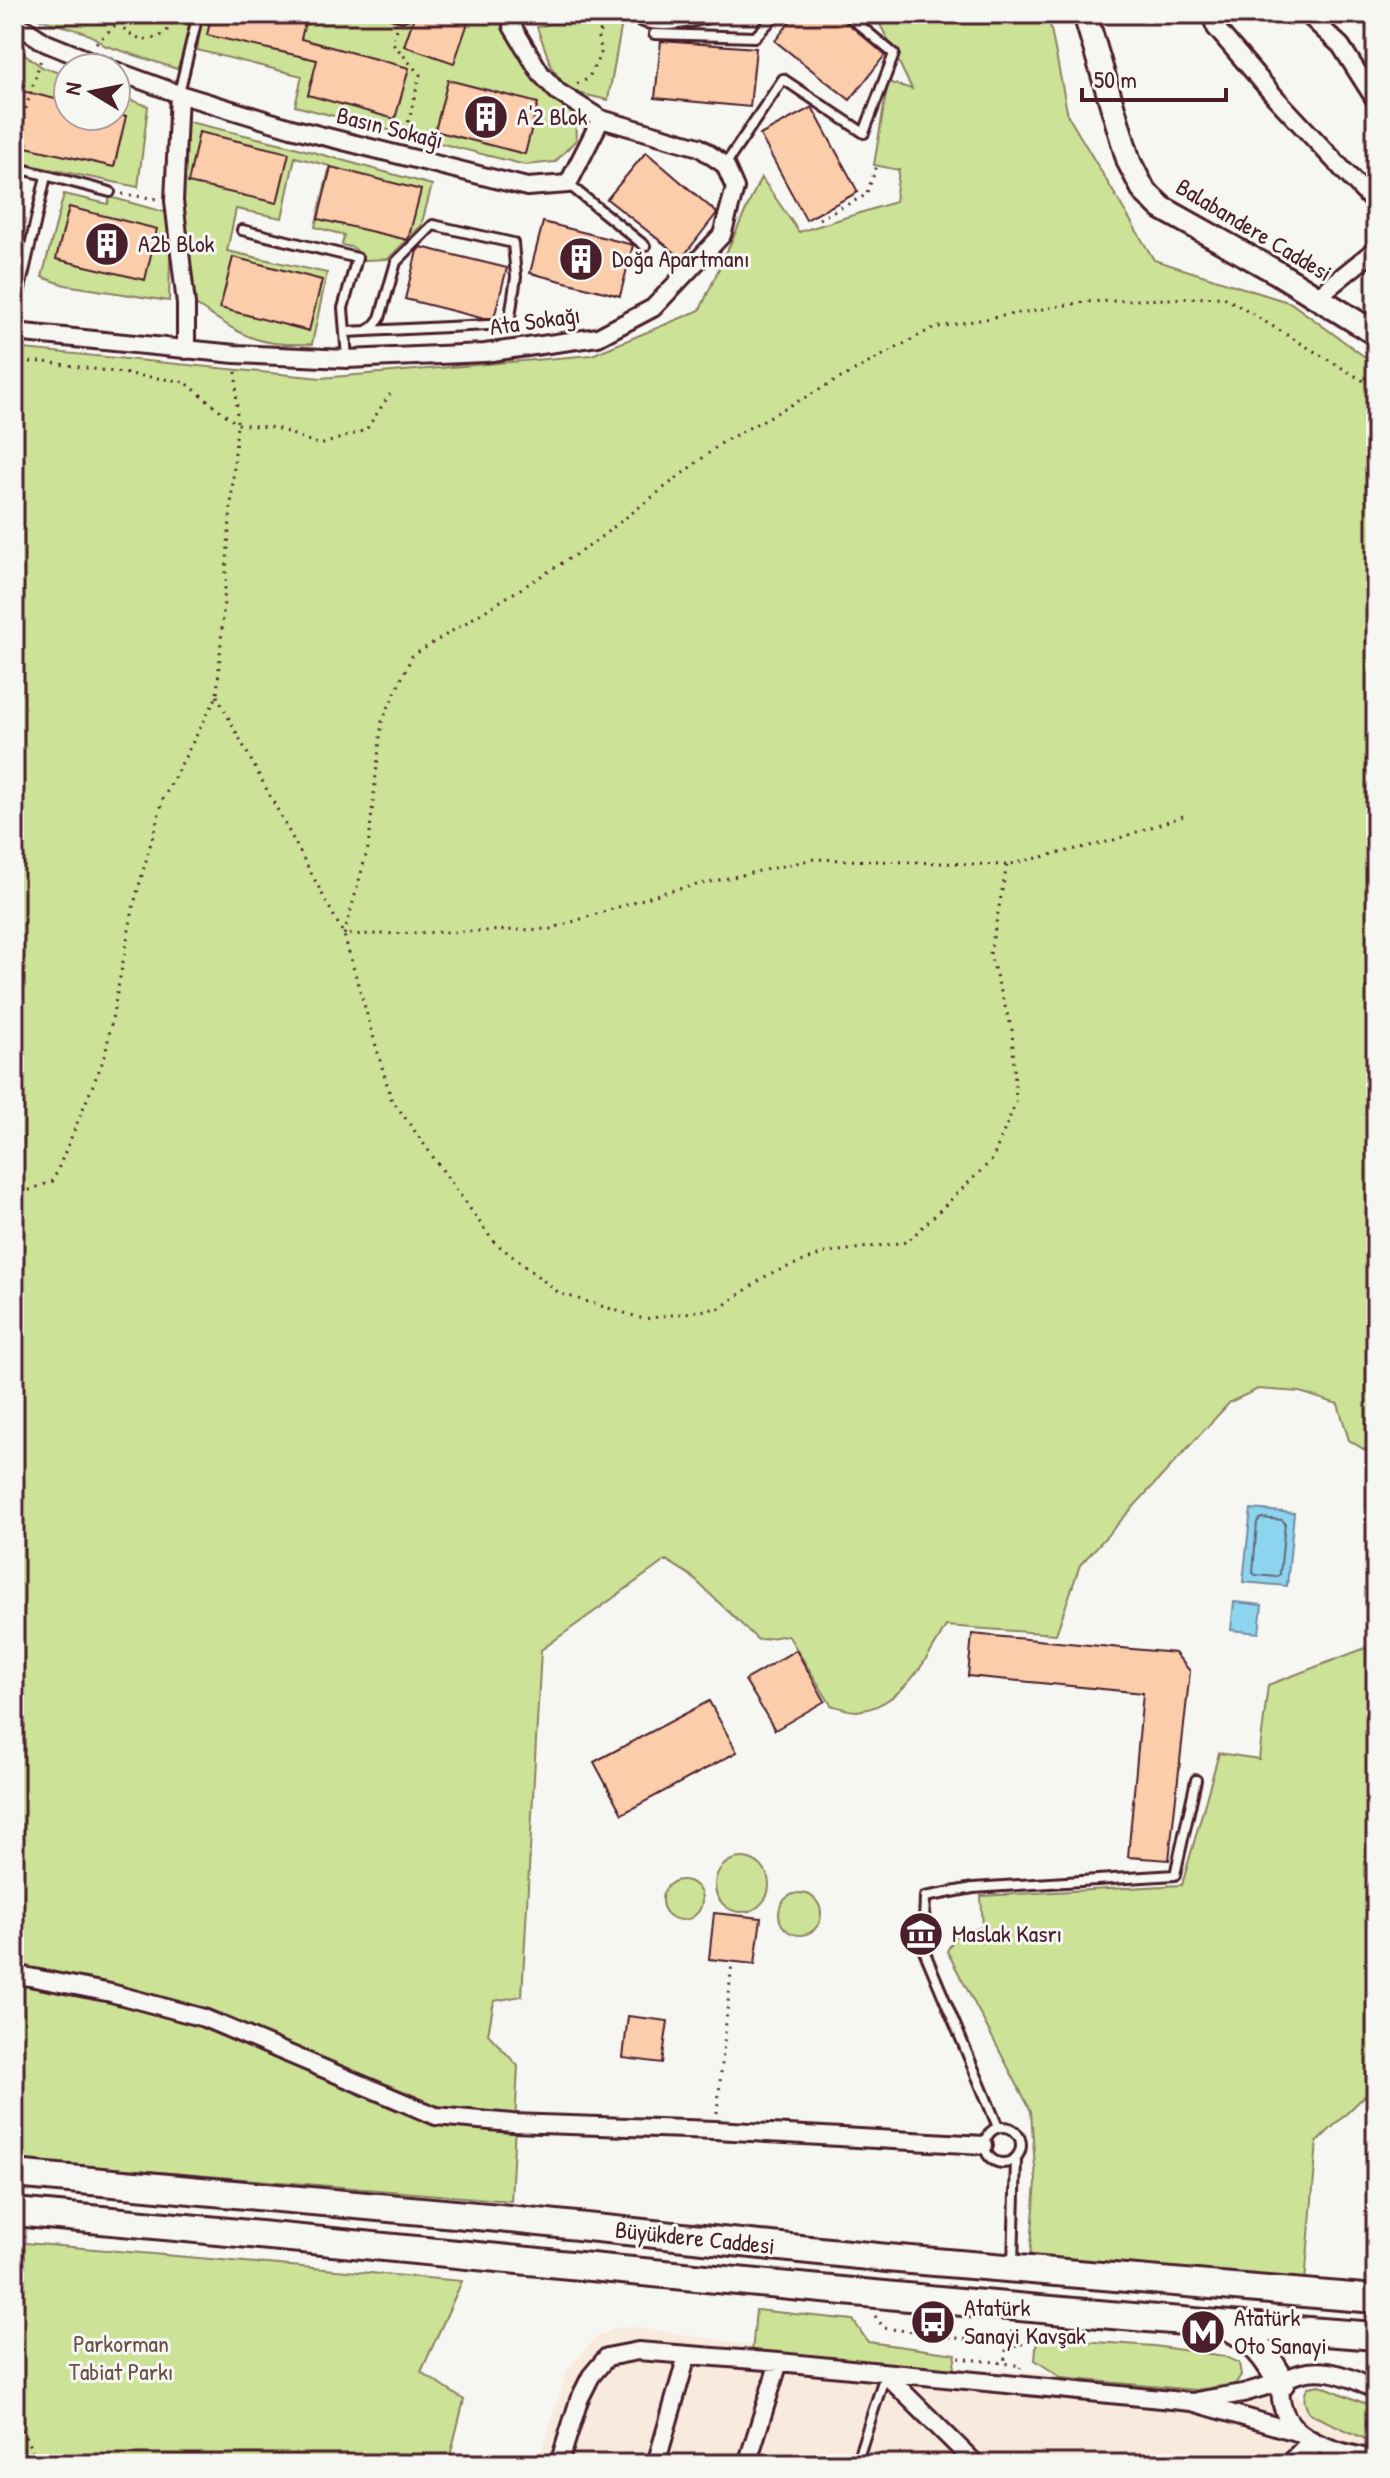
<svg xmlns="http://www.w3.org/2000/svg" width="1390" height="2478" viewBox="0 0 1390 2478" font-family="'Patrick Hand',sans-serif">
<style>
.built{fill:#f8eadc}
.green{fill:#cce297;stroke:#8b8061;stroke-width:2}
.water{fill:#8dd5ef;stroke:#728ca1;stroke-width:2}
.lines{fill:none;stroke-linecap:round;stroke-linejoin:round}
.shore{stroke:#656879;stroke-width:2}
.building{fill:#fbcdaa;stroke:#4a1f2b;stroke-width:2}
.lane-casing{stroke:#4a1f2b;stroke-width:14}
.street-casing{stroke:#4a1f2b;stroke-width:22}
.secondary-casing{stroke:#4a1f2b;stroke-width:28}
.primary-casing{stroke:#4a1f2b;stroke-width:32}
.path{stroke:#4a1f2b;stroke-width:3;stroke-dasharray:2 6;stroke-linecap:butt}
.lane{stroke:#f6f6f2;stroke-width:8}
.street{stroke:#f6f6f2;stroke-width:16}
.secondary{stroke:#f6f6f2;stroke-width:22}
.primary{stroke:#f6f6f2;stroke-width:26}
.labels{text-anchor:middle;stroke-width:6;stroke-linejoin:round;paint-order:stroke}
.poi-label{font-size:24px;fill:#4a1f2b;stroke:#f6f6f2;text-anchor:start}
.street-label{font-size:24px;fill:#4a1f2b;stroke:#f6f6f2}
.park-label{font-size:24px;fill:#6a5046;stroke:#f6f6f2}
</style>
<rect width="100%" height="100%" fill="#f6f6f2"/>
<filter id="ink" filterUnits="userSpaceOnUse"><feTurbulence type="fractalNoise" baseFrequency=".0125" numOctaves="2"/><feDisplacementMap in="SourceGraphic" scale="16" xChannelSelector="R" yChannelSelector="G"/><feConvolveMatrix kernelMatrix="1 2 1 2 8 2 1 2 1" color-interpolation-filters="sRGB"/></filter>
<g filter="url(#ink)">
<path class="built" d="M633 2327 744 2344 894 2363 1200 2384 1238 2380 1298 2395 1309 2412 1376 2439V2464H538L567 2370 595 2339 614 2328Z"/>
<path class="green" d="M31 14H194L186 49 177 69 104 45C83 25 55 29 31 14Z
M203 14H386L409 21 412 14H506L507 33 543 84 575 117 576 140 555 162 525 165 295 106 302 76 197 50Z
M558 14H612L621 28 608 100 569 91 552 68 537 27 559 22Z
M875 14H1048L1068 116 1154 260 1291 303 1376 365V1457L1349 1440 1338 1404 1300 1392 1258 1389 1230 1402 1080 1565 1056 1634 946 1626C927 1660 900 1708 856 1711 848 1711 838 1707 831 1705L788 1635 758 1640 690 1575 666 1560 541 1650 522 1996 494 2001 488 2034 518 2066 511 2201 14 2160V348L321 378 592 355 700 310 761 177 799 232 895 202 899 170 874 165 888 82 912 89Z
M14 49 19 50 42 67 68 76V116H116V95L148 106 138 187 20 163 23 144 14 142Z
M185 121 287 145 432 185 421 226 388 259 364 260 354 248 342 245 344 235 315 227 330 166 295 157 282 218 236 209 227 251 327 273 312 344C253 347 242 334 194 304L184 207Z
M64 194 108 204 110 197 171 214 169 301 65 285 42 277Z
M1376 1584V2085L1317 2142 1305 2282 1030 2258 1036 2182 1031 2111 947 1951 957 1933 983 1927 981 1896 1182 1885 1219 1753 1259 1759 1268 1685 1371 1646Z
M715 1885a27 27 0 1 1 54 0a27 27 0 1 1-54 0Z
M662 1900a20 20 0 1 1 40 0a20 20 0 1 1-40 0Z
M779 1914a21 21 0 1 1 42 0a21 21 0 1 1-42 0Z
M14 2242 462 2281 421 2372 464 2400 448 2464H14Z
M756 2310 853 2320 868 2342 956 2354 952 2376 752 2353Z
M1037 2338 1154 2346 1224 2356 1239 2363 1241 2375 1235 2384 1195 2390 1062 2378 1035 2360Z
M1320 2385 1376 2408V2441L1372 2442 1310 2414C1304 2404 1302 2398 1308 2387Z"/>
<path class="water" d="M1251 1509 1294 1513 1287 1586 1243 1582Z
M1234 1602 1262 1605 1259 1633 1231 1630Z"/>
<g class="lines">
<path class="shore" d="M1261 1518 1282 1520 1285 1523 1280 1574 1277 1577 1256 1575 1253 1573 1257 1522Z"/>
</g>
<path class="building" d="M212 14H307L301 39 409 68 395 119 308 95 317 60 207 35Z
M415 14H471L454 63 404 46Z
M796 14H838L885 55 850 100 775 41Z
M661 41 756 48 750 107 655 98Z
M448 80 538 103 525 154 435 131Z
M14 89 68 102V116H126L114 167 26 147 27 143 14 142Z
M812 107 858 192 806 220 760 135Z
M199 132 289 153 277 203 188 183Z
M646 152 717 213 682 258 607 199Z
M331 167 421 190 408 240 318 219Z
M69 207 157 229 145 280 56 259Z
M543 222 633 245 620 296 530 273Z
M421 247 507 268 494 318H481L405 299 417 251Z
M233 257 322 280 309 331 220 308Z
M972 1634 1175 1653 1190 1671 1169 1860 1128 1857 1143 1693 968 1676Z
M796 1650 825 1701 775 1730 745 1680Z
M709 1701 737 1752 622 1814 594 1762Z
M714 1913 761 1918 755 1964 709 1959Z
M628 2016 668 2021 662 2063 623 2058Z"/>
<g class="lines">
<g class="lane-casing">
<path id="lane" d="M394 14 402 16
M654 34 755 37 777 14
M179 93 198 14
M725 165 783 79 864 133 894 54 846 14
M14 167 110 192
M568 184 645 246
M242 230 357 258 343 308 347 358
M14 315 46 176
M346 332 366 331 373 327 380 318 396 262 433 225 513 243 516 277 509 324 366 331
M985 2145a18 18 0 1 1 36 0a18 18 0 1 1-36 0Z
M998 2127 923 1948 925 1897 973 1888 1175 1875 1196 1780
M1013 2264 1016 2159
M1312 2441 1317 2464
M856 2464 885 2375"/>
</g>
<g class="street-casing">
<path id="street" d="M635 14C654 27 687 19 708 14
M1210 14 1216 28 1275 97 1376 205
M1307 14 1341 46 1376 101
M14 22 46 43 108 68
M116 71 179 94 291 128 527 187 568 184 601 119
M179 94 174 201 186 304V350
M1317 297 1376 249
M14 332 235 354 347 359 485 353 598 337 653 308 722 235 735 188 725 165 699 147 601 119 558 92 541 74 512 26V14
M14 1974 111 1993 204 2018 436 2116 512 2123 715 2130 984 2145
M885 2374 976 2464
M1376 2391C1346 2373 1313 2362 1281 2382 1274 2440 1333 2450 1376 2460
M1197 2401 1243 2393 1281 2382
M559 2464 579 2400 591 2376 607 2357 638 2351 779 2362 1192 2402 1296 2432
M656 2464 687 2356
M747 2464 779 2362
M1288 2464 1312 2440"/>
</g>
<g class="secondary-casing">
<path id="secondary" d="M1085 14 1129 162 1144 191 1162 208 1278 273 1376 334"/>
</g>
<g class="primary-casing">
<path id="primary" d="M14 2174 499 2218 887 2258 1376 2299
M14 2212C468 2253 921 2303 1376 2336
M1230 2327C1255 2341 1268 2357 1281 2382"/>
</g>
<path class="path" d="M87 14 100 19 121 14
M127 14 180 22
M119 22C134 47 169 45 175 14
M397 29 392 42 420 75 404 140
M96 43 119 22 122 14
M577 84 588 79 602 51 597 35 616 14
M14 147 41 59
M122 194 158 199
M819 219 866 195 877 166
M14 362H45L185 382 237 424 276 428 320 445 366 430 390 394
M217 696 344 935 391 1098 493 1241 559 1293 644 1319 720 1308 769 1274 825 1253 907 1242 992 1160 1016 1102 1012 1030 990 954 1007 865
M1183 816 1111 841 1007 865 814 859 665 892 550 929 344 935 368 848 382 721 412 656 588 547 723 442 933 328 1084 302 1224 297 1367 383 1376 393
M14 1196 53 1181 105 1056 134 904 163 799 217 696 237 424 236 370
M717 2113 732 1962
M875 2316 884 2328 1007 2345 1004 2363 1021 2366 1020 2368
M1007 2345 1021 2347 1022 2342 1010 2341 1012 2329
M959 2358 1003 2363
M14 2415 39 2464"/>
<use href="#lane" class="lane"/>
<use href="#street" class="street"/>
<use href="#secondary" class="secondary"/>
<use href="#primary" class="primary"/>
</g>
</g>
<defs>
<g id="building-disc" transform="scale(2.3)"><circle r="9.5" fill="#4a1f2b" stroke="#f6f6f2"/><path d="M-4-6H4V6H1V3H-1V6H-4ZM-2.5-4.3h1.7v1.8h-1.7ZM.8-4.3h1.7v1.8H.8ZM-2.5-1h1.7V.8h-1.7ZM.8-1h1.7V.8H.8Z" fill="#fff"/></g>
<g id="museum-disc" transform="scale(2.3)"><circle r="9.5" fill="#4a1f2b" stroke="#f6f6f2"/><path d="M0-6L6-3V-2H-6V-3ZM-5-1h2V3h-2ZM-1-1h2V3h-2ZM3-1h2V3H3ZM-6 4H6V6H-6Z" fill="#fff"/></g>
<g id="bus-disc" transform="scale(2.3)"><circle r="9.5" fill="#4a1f2b" stroke="#f6f6f2"/><path d="M-5-6H5V4H4V6H2V4H-2V6H-4V4H-5ZM-3.5-4V0h7V-4ZM-3.5 1.2v1.5H-2V1.2ZM2 1.2v1.5H3.5V1.2Z" fill="#fff"/></g>
<g id="metro-disc" transform="scale(2.3)"><circle r="9.5" fill="#4a1f2b" stroke="#f6f6f2"/><path d="M-5.5 5V-5H-3L0 0L3-5H5.5V5H3V-.5L0 4L-3-.5V5Z" fill="#fff"/></g>
</defs>
<g fill-rule="evenodd">
<use href="#building-disc" x="486" y="117"/>
<use href="#building-disc" x="107" y="244"/>
<use href="#building-disc" x="581" y="259"/>
<use href="#museum-disc" x="921" y="1934"/>
<use href="#bus-disc" x="933" y="2322"/>
<use href="#metro-disc" x="1203" y="2332"/>
</g>
<g class="labels">
<g class="poi-label">
<text x="517" y="125">A'2 Blok</text>
<text x="138" y="252">A2b Blok</text>
<text x="612" y="267">Doğa Apartmanı</text>
<text x="952" y="1942">Maslak Kasrı</text>
<text x="964" y="2316">Atatürk<tspan x="964" dy="28">Sanayi Kavşak</tspan></text>
<text x="1234" y="2326">Atatürk<tspan x="1234" dy="28">Oto Sanayi</tspan></text>
</g>
<g class="street-label">
<text transform="translate(390 128) rotate(14)" y="8">Basın Sokağı</text>
<text transform="translate(1254 230) rotate(31)" y="8">Balabandere Caddesi</text>
<text transform="translate(535 321) rotate(-8)" y="8">Ata Sokağı</text>
<text transform="translate(695 2238) rotate(6)" y="8">Büyükdere Caddesi</text>
</g>
<g class="park-label">
<text x="121" y="2352">Parkorman<tspan x="121" dy="28">Tabiat Parkı</tspan></text>
</g>
</g>
<rect width="1390" height="2478" fill="none" stroke="#f6f6f2" stroke-width="48"/>
<rect x="24" y="24" width="1342" height="2430" fill="none" stroke="#4a1f2b" stroke-width="3" filter="url(#ink)"/>
<g transform="translate(92 92) rotate(280)"><circle r="38" fill="#f6f6f2" stroke="#b1a0a2" stroke-width="2"/>
<path d="M0-6L14 30L0 20L-14 30Z" fill="#4a1f2b"/>
<text y="-12" font-size="22" font-weight="bold" text-anchor="middle" fill="#4a1f2b">N</text>
</g>
<path d="M1082 88v12h144v-12" fill="none" stroke="#4a1f2b" stroke-width="4"/>
<text x="1094" y="88" font-size="24" fill="#4a1f2b" stroke="#f6f6f2" stroke-width="6" paint-order="stroke">50 m</text>
</svg>
